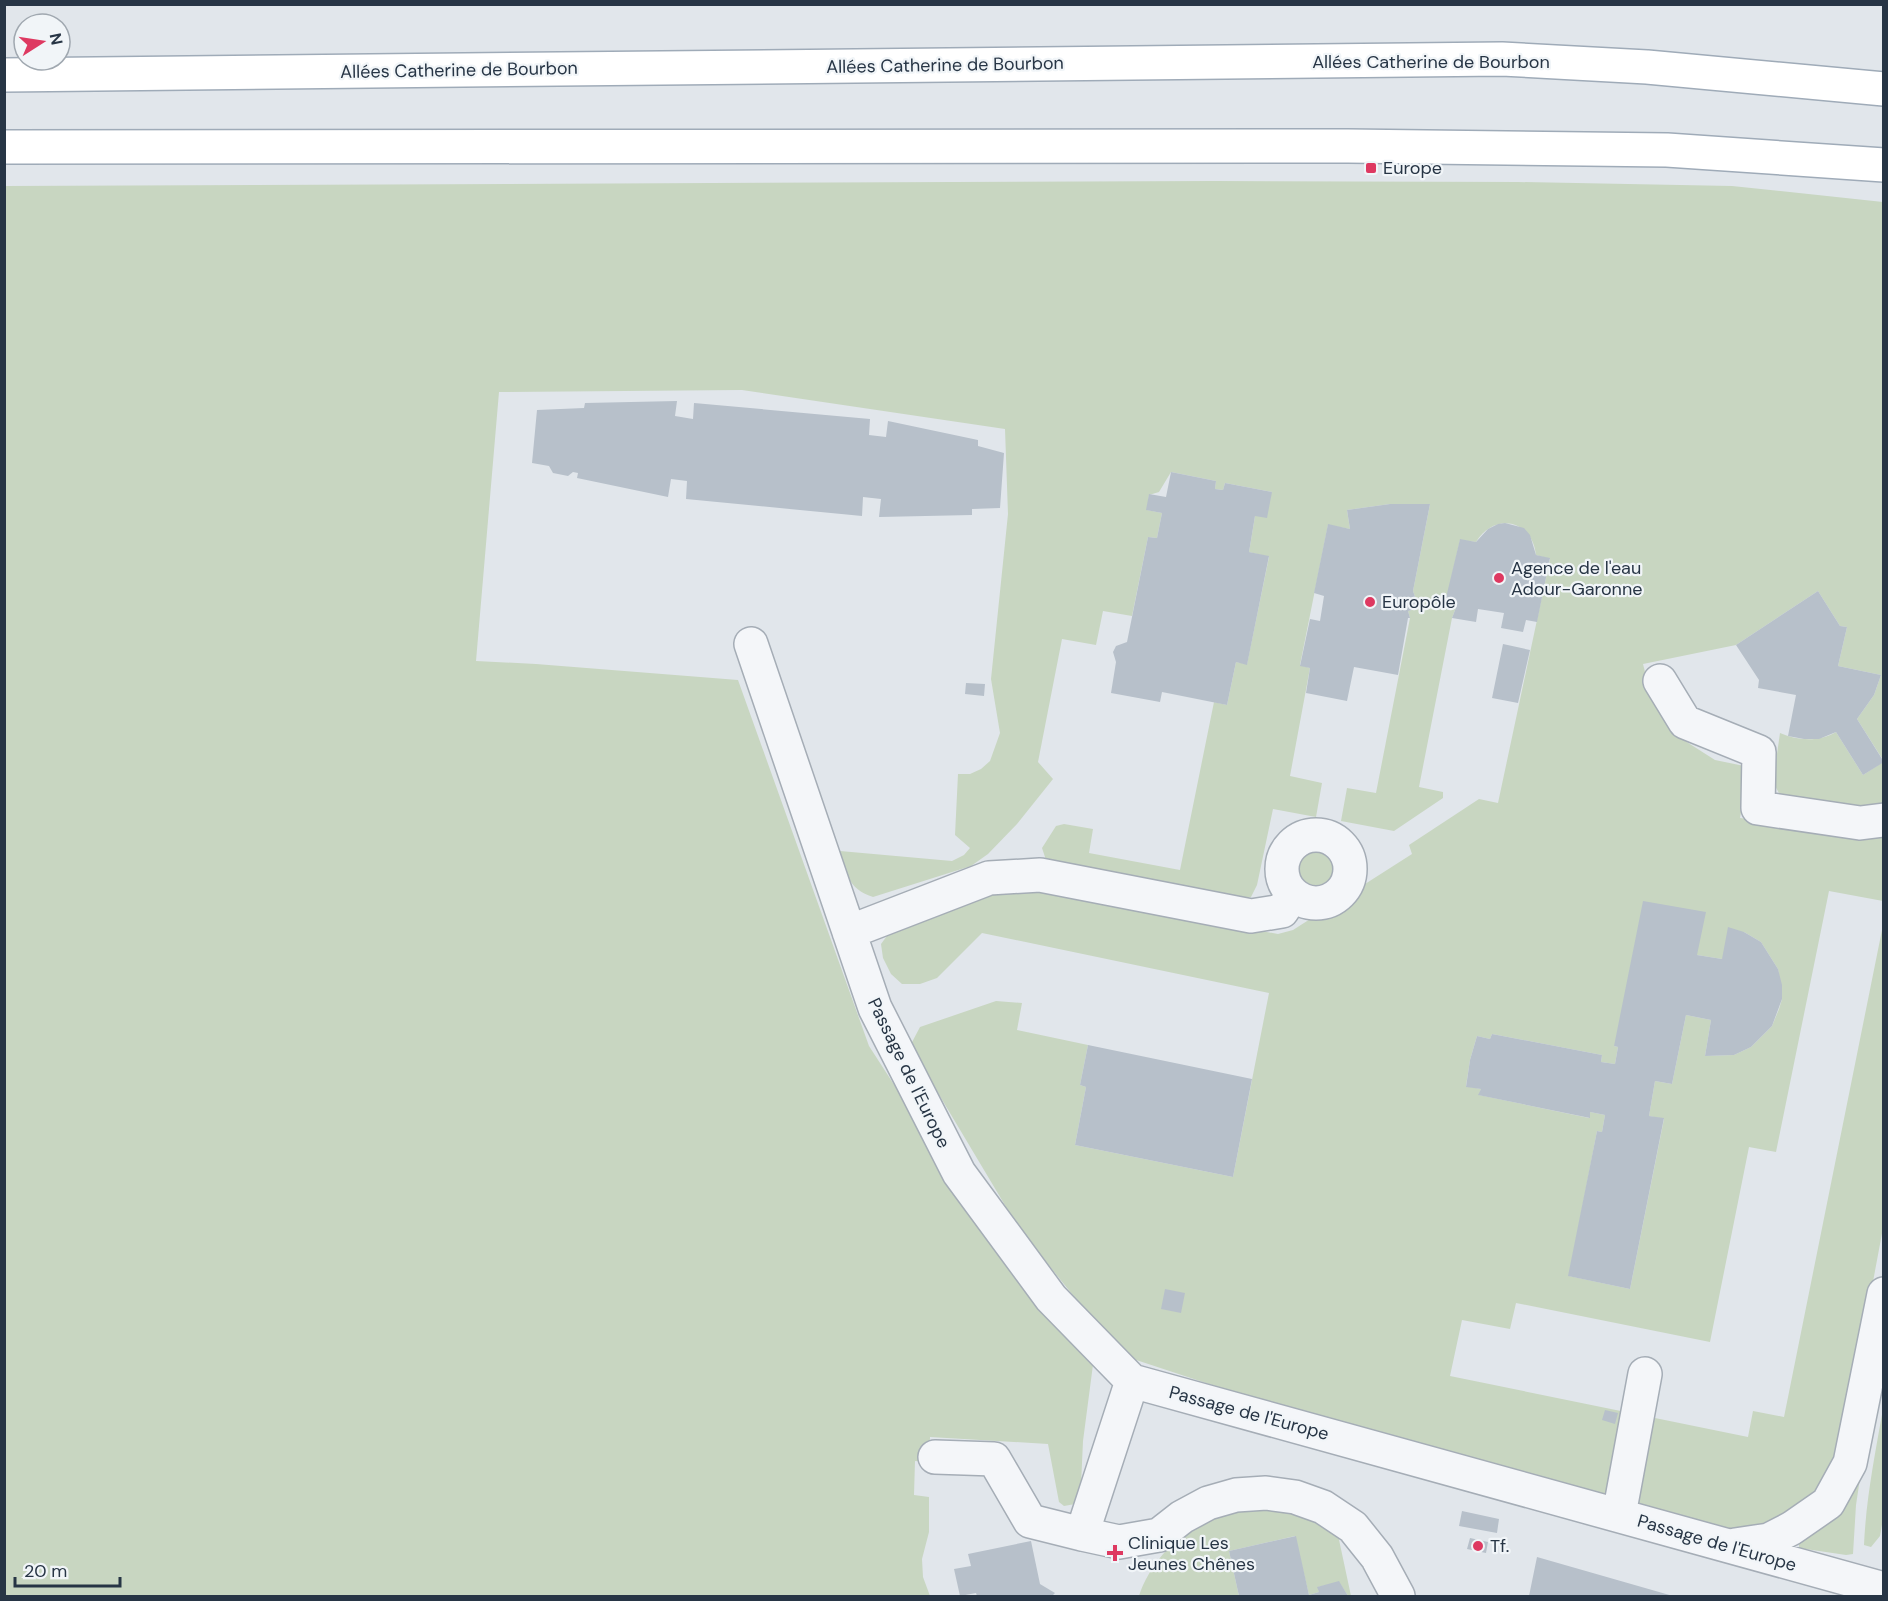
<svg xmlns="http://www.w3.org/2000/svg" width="1888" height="1601" viewBox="0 0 1888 1601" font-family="'DM Sans',sans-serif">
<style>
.green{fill:#c8d6c1;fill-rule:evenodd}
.building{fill:#b7c0ca}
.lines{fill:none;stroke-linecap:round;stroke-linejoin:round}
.minor-casing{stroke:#a5adb6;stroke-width:36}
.major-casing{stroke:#9fabb8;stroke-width:36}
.minor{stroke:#f4f6f9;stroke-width:33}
.major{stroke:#fff;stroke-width:33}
.poi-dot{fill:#de3961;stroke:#f1f5f8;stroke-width:2}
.labels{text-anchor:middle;stroke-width:4.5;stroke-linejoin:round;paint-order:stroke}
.street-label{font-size:18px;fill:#273545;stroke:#f1f5f8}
.poi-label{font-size:18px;fill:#273545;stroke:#f1f5f8;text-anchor:start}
</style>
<rect width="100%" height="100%" fill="#e1e6eb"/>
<path class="green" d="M1214 181 1518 182 1732 186 1883 202V760L1857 719 1874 695 1881 675 1838 666 1847 627 1840 626 1818 591 1736 645 1643 664 1649 688 1661 709 1682 739 1715 760 1749 767 1740 818C1762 821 1784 824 1805 828 1832 833 1856 840 1883 837V901L1829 891 1776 1152 1749 1147 1710 1342 1516 1303 1510 1329 1462 1320 1450 1376 1748 1437 1753 1411 1784 1417 1883 925V1228L1839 1464 1817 1501 1746 1533 1215 1386 1121 1355 1018 1227 910 1046 920 1027 996 1001 1022 1003 1017 1030 1088 1045 1080 1085 1086 1087 1075 1145 1233 1177 1269 993 982 933 937 978 920 984H902L891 974 883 958 881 944 898 921 1020 886 1278 934 1293 930 1412 854 1409 845 1479 799 1498 803 1550 559 1536 555C1532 519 1494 512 1476 542L1460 540 1446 602 1457 605 1452 618 1419 787 1443 792V798L1394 831 1341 821 1347 788 1376 793 1410 618 1408 611 1419 608 1413 591 1430 504H1390L1347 510 1350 529 1328 525 1300 665 1310 668 1290 776 1322 783 1316 817 1273 809 1257 885 1251 897 1246 898 1046 860 1042 848 1056 826 1064 824 1093 829 1089 853 1180 870 1214 702 1227 705 1236 662 1247 664 1269 557 1249 552 1255 516 1272 492 1225 483 1223 490 1215 489 1216 481 1171 472 1159 492 1149 495 1147 510 1162 513 1157 538 1148 537 1132 616 1103 611 1096 645 1062 639 1038 762 1053 779 1017 824 988 854 971 866 873 897C847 888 847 874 840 851L952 861 964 855 970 848 955 835 958 774H970L981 769 990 761 1000 733 991 679 1008 514 1005 429 742 390 499 392 476 661 536 664 738 680 869 1046 961 1188 1094 1357 1083 1441 1081 1485 1075 1504 1064 1506 1059 1502 1048 1444 930 1437 929 1462 915 1461 914 1495 929 1497V1532L922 1559 923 1577 930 1596H5L4 186ZM1744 932 1761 942 1778 969 1782 999 1779 1009 1772 1026 1751 1047 1734 1055 1705 1056 1711 1020 1686 1015 1672 1084 1655 1081 1649 1116 1664 1119 1630 1289 1569 1276 1597 1131 1602 1132 1605 1115 1590 1112 1589 1118 1479 1095 1481 1089 1466 1086 1470 1060 1477 1036 1490 1039 1492 1034 1602 1055 1601 1062 1615 1064 1618 1047 1614 1046 1697 955 1722 959Z
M1836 732 1863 775 1883 762V813L1780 795 1773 782 1780 733C1799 741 1819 742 1836 732Z
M1295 869a21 21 0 1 1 42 0a21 21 0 1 1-42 0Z
M1883 1409V1519L1880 1536 1871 1547 1864 1545C1866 1499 1875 1454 1883 1409Z
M1862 1465 1856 1505 1853 1554 1846 1555 1799 1548V1537Z
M1265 1509C1293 1513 1314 1520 1338 1535L1351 1596H1348L1339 1582 1318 1587 1319 1592 1309 1595 1295 1536 1229 1551 1239 1596H1139C1150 1562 1180 1530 1215 1518 1231 1512 1248 1510 1265 1509Z"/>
<path class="building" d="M677 401 675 416 693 419 694 403 870 419 869 435 886 437 888 421 978 440V446L1004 453 1000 508 972 509V515L879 517 881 499 863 497 862 516 686 499 687 481 671 479 668 497 577 478 578 473 573 472 568 476 553 473 549 466 532 463 537 410 584 408 585 403Z
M1171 472 1216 481 1215 489 1223 490 1225 483 1272 492 1267 518 1255 516 1249 552 1269 556 1247 665 1236 662 1227 705 1162 692 1160 702 1111 693 1116 662 1113 652 1116 646 1127 642 1148 537 1157 538 1162 513 1146 510 1149 494 1166 497Z
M1390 504H1430L1413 591 1419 608 1408 611 1410 618H1408L1398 675 1354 667 1347 701 1306 693 1310 668 1300 666 1310 619 1320 621 1324 596 1314 593 1328 524 1350 529 1347 510Z
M1505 523 1524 528 1530 535 1536 555 1550 558 1537 622 1526 620 1523 632 1501 628 1504 613 1478 609 1476 622 1452 618 1457 605 1445 602 1460 539 1476 542 1488 529 1498 524Z
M1818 591 1840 626 1847 627 1838 666 1881 675 1874 695 1857 719 1884 762 1863 775 1836 732 1819 739H1804L1788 736 1796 695 1758 688 1759 680 1736 645Z
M1503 644 1530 650 1518 703 1492 698Z
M966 683 985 684 984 696 965 694Z
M1643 901 1706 912 1697 955 1722 959 1728 927 1744 932 1761 942 1778 969 1782 985V999L1772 1026 1751 1047 1734 1055 1705 1056 1711 1020 1686 1015 1672 1084 1655 1081 1649 1116 1664 1118 1630 1289 1568 1276 1597 1131 1602 1132 1605 1115 1590 1112V1118L1478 1095 1481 1089 1466 1087 1470 1060 1477 1036 1490 1039 1492 1034 1602 1055 1601 1062 1615 1064 1618 1047 1614 1046Z
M1088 1045 1252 1079 1233 1177 1075 1145 1086 1087 1080 1085Z
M1165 1289 1185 1293 1181 1313 1161 1309Z
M1605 1410 1618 1413 1615 1424 1602 1420Z
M1462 1511 1499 1519 1497 1533 1459 1526Z
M1296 1536 1309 1595 1319 1592 1317 1587 1339 1581 1348 1596H1239L1229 1551Z
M1470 1538 1488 1542 1486 1553 1467 1549Z
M1031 1541 1040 1584 1055 1593 1052 1596H977L976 1593 960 1596 954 1569 971 1566 968 1554Z
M1537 1557 1673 1596H1529Z"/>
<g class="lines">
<g class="minor-casing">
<path id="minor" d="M751 644 875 1008 959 1173 1051 1298 1132 1381 1884 1589
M1660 681 1685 722 1759 752 1758 808 1860 823 1884 820
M1282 869a34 34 0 1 1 68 0a34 34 0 1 1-68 0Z
M849 932 989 878 1040 875 1251 916 1282 911 1293 894
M1132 1381 1082 1534 1119 1542 1159 1535 1182 1517 1208 1503 1236 1495 1266 1493 1295 1497 1323 1507 1353 1527 1377 1557 1398 1596
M935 1457 994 1459 1030 1521 1082 1534
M1619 1515 1645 1374
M1735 1545 1769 1540 1792 1528 1828 1503 1850 1463 1884 1294"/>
</g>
<g class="major-casing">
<path id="major" d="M4 75 1502 59 1647 67 1884 89
M4 147 1348 146 1667 150 1884 165"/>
</g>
<use href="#minor" class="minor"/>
<use href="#major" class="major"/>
</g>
<g class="poi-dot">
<rect x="1365" y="162" width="12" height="12" rx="3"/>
<circle cx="1499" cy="578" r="6"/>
<circle cx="1370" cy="602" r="6"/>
<circle cx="1478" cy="1546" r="6"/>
<path d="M1112 1544h6v6h6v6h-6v6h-6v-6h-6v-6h6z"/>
</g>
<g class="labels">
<g class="street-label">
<text x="1431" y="68">Allées Catherine de Bourbon</text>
<text transform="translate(945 65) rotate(-1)" y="6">Allées Catherine de Bourbon</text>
<text transform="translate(459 70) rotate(-1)" y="6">Allées Catherine de Bourbon</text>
<text transform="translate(909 1073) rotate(64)" y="6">Passage de l'Europe</text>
<text transform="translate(1249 1413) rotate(15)" y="6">Passage de l'Europe</text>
<text transform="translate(1717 1543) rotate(16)" y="6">Passage de l'Europe</text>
</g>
<g class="poi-label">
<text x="1383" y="174">Europe</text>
<text x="1511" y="574">Agence de l'eau<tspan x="1511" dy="21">Adour-Garonne</tspan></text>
<text x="1382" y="608">Europôle</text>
<text x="1128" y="1549">Clinique Les<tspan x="1128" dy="21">Jeunes Chênes</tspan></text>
<text x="1490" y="1552">Tf.</text>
</g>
</g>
<rect width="1888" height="1601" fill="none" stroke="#273545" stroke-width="12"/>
<g transform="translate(42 42) rotate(78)"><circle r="28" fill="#f1f5f8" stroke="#a0a8b0" stroke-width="1.5"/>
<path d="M0-4.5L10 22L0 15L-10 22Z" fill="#de3961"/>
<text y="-9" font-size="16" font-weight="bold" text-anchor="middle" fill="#273545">N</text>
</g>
<path d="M15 1577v9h105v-9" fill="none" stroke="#273545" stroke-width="3"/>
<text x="24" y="1577" font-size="18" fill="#273545" stroke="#f1f5f8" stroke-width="4.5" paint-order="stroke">20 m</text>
</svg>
